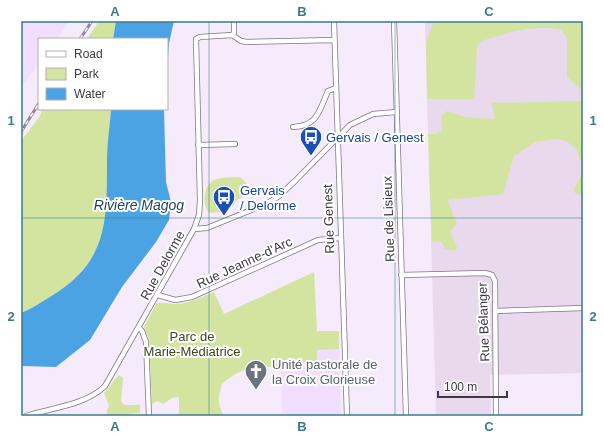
<svg xmlns="http://www.w3.org/2000/svg" width="604" height="437" viewBox="0 0 604 437" font-family="Helvetica,sans-serif">
<style>
.built{fill:#f1ddfe}
.industrial{fill:#e8d9ec}
.green{fill:#d2e49f}
.water{fill:#4ba3e4}
.lines{fill:none;stroke-linecap:round;stroke-linejoin:round}
.minor-casing{stroke:#81728a;stroke-width:6}
.minor{stroke:#fff;stroke-width:4.5}
.rail-casing{stroke:#8e8693;stroke-width:3}
.rail{stroke:#fff;stroke-width:1.5;stroke-dasharray:4.5;stroke-linecap:butt}
.grid{fill:none;stroke:#3a7b8d;stroke-width:1;stroke-opacity:0.55}
.labels{text-anchor:middle;stroke-width:4;stroke-linejoin:round;paint-order:stroke}
.transit-label{font-size:13px;fill:#164399;stroke:#fff;text-anchor:start}
.street-label{font-size:13px;fill:#3d3741;stroke:#fff}
.park-label{font-size:13px;fill:#3c451c;stroke:#fff}
.worship-label{font-size:13px;fill:#5b616d;stroke:#fff;text-anchor:start}
.water-label{font-size:14px;font-style:italic;fill:#1a3f5a;stroke:#fff}
.neatline{fill:none;stroke:#3a7b8d;stroke-width:1.5}
.grid-label{font-size:13px;text-anchor:middle;font-weight:bold;fill:#3a7b8d}
</style>
<rect width="100%" height="100%" fill="#f5ebfb"/>
<path class="built" d="M21 21H70L57 39H39V63L21 88Z
M339 349 341 416H287L282 413 281 364 317 361V350Z"/>
<path class="industrial" d="M425 21H583V373L490 375 491 416H436Z"/>
<path class="green" d="M99 21H116L113 39H87Z
M434 21H583V91L567 77V38L562 30C534 23 508 33 481 41L477 48 474 99H427L426 42Z
M583 101V205L581 195 575 193 573 190 581 176V162L576 148 566 141 556 139 535 142 514 156 503 194 447 200 457 223 450 232 457 247 455 251 445 249 441 241 432 242 428 134H437L441 131 442 115 447 111 465 117 495 119 492 103Z
M42 109H111C110 126 108 143 107 161 107 182 109 203 105 224 98 266 59 298 21 313V141L40 116Z
M240 177 247 184 246 194 220 212 209 213C205 208 204 201 205 195 207 175 225 178 240 177Z
M314 272 317 331H339V349L317 350V361L285 364 284 370C262 362 239 368 222 384 218 396 217 405 224 416H179V399L178 397 172 398 163 404 158 401 152 404 149 339 144 327 156 304C161 301 169 304 175 304 189 304 201 297 214 292L224 314Z
M119 375 123 378 121 401 124 405H140V413C128 413 120 416 107 416V410L109 406 104 393Z"/>
<path class="water" d="M116 21H174L169 43 167 71V39H113Z
M111 109H164L166 182 171 202 169 220 156 242 122 287 90 340 56 367 21 366V313C32 309 41 302 50 297 108 262 107 222 107 161 107 143 110 126 111 109Z"/>
<g class="lines">
<g class="minor-casing">
<path id="minor" d="M334 21 347 416
M394 21 406 416
M232 35 241 41 247 42 334 40
M293 127C318 126 319 111 328 91L336 88
M198 145 235 144
M194 229 207 228 266 204 279 196 295 181 350 125 373 114 396 112
M401 275 485 273 492 275 495 281 496 416
M158 295 175 300 192 297 318 240 340 238
M495 311 583 308
M139 328 142 331 146 342 149 416
M26 416C51 408 86 405 105 386L194 229 199 215 200 200 196 39 200 37 232 35 234 33V21"/>
</g>
<use href="#minor" class="minor"/>
<g class="rail-casing">
<path id="rail" d="M80 39 92 21
M21 132 39 103"/>
</g>
<use href="#rail" class="rail"/>
</g>
<path class="grid" d="M209 21V416M395 21V416M21 218H583"/>
<defs>
<g id="bus-pin" transform="scale(1.15)"><path d="M0 17L-7.5 6A9.5 9.5 0 1 1 7.5 6Z" fill="#1a4fb4" stroke="#fff"/><path d="M-5-6H5V4H4V6H2V4H-2V6H-4V4H-5ZM-3.5-4V0h7V-4ZM-3.5 1.2v1.5H-2V1.2ZM2 1.2v1.5H3.5V1.2Z" fill="#fff"/></g>
<g id="church-pin" transform="scale(1.15)"><path d="M0 17L-7.5 6A9.5 9.5 0 1 1 7.5 6Z" fill="#6b7280" stroke="#fff"/><path d="M-1.2-6h2.4v3.5h3.3v2.4h-3.3V6h-2.4V-.1h-3.3v-2.4h3.3Z" fill="#fff"/></g>
</defs>
<g fill-rule="evenodd">
<use href="#bus-pin" x="311" y="137"/>
<use href="#bus-pin" x="224" y="197"/>
<use href="#church-pin" x="256" y="371"/>
</g>
<g class="labels">
<g class="transit-label">
<text x="326" y="142">Gervais / Genest</text>
<text x="240" y="195">Gervais<tspan x="240" dy="15">/ Delorme</tspan></text>
</g>
<g class="street-label">
<text transform="translate(328 219) rotate(-92)" y="5">Rue Genest</text>
<text transform="translate(388 219) rotate(-92)" y="5">Rue de Lisieux</text>
<text transform="translate(244 262) rotate(-25)" y="5">Rue Jeanne-d'Arc</text>
<text transform="translate(162 265) rotate(-61)" y="5">Rue Delorme</text>
<text transform="translate(483 322) rotate(-92)" y="5">Rue Bélanger</text>
</g>
<g class="park-label">
<text x="192" y="341">Parc de<tspan x="192" dy="15">Marie-Médiatrice</tspan></text>
</g>
<g class="worship-label">
<text x="272" y="369">Unité pastorale de<tspan x="272" dy="15">la Croix Glorieuse</tspan></text>
</g>
<g class="water-label">
<text x="139" y="210">Rivière Magog</text>
</g>
</g>
<rect width="604" height="437" fill="none" stroke="#ffffff" stroke-width="44"/>
<rect x="38" y="38" width="130" height="72" fill="#ffffff" stroke="#b1afb3"/>
<rect x="46" y="51" width="20" height="6" fill="#ffffff" stroke="#b1afb3"/>
<text x="74" y="58" font-size="12" fill="#3d3741">Road</text>
<rect x="46" y="68" width="20" height="12" fill="#d2e49f" stroke="#b1afb3"/>
<text x="74" y="78" font-size="12" fill="#3d3741">Park</text>
<rect x="46" y="88" width="20" height="12" fill="#4ba3e4" stroke="#b1afb3"/>
<text x="74" y="98" font-size="12" fill="#3d3741">Water</text>
<path d="M438 391v6h69v-6" fill="none" stroke="#3d3741" stroke-width="2"/>
<text x="444" y="391" font-size="12" fill="#3d3741" stroke="#ffffff" stroke-width="3" paint-order="stroke">100 m</text>
<rect x="22" y="22" width="560" height="393" class="neatline"/>
<g class="grid-label">
<text x="115" y="16">A</text>
<text x="302" y="16">B</text>
<text x="489" y="16">C</text>
<text x="11" y="125">1</text>
<text x="593" y="125">1</text>
<text x="11" y="321">2</text>
<text x="593" y="321">2</text>
<text x="115" y="431">A</text>
<text x="302" y="431">B</text>
<text x="489" y="431">C</text>
</g>
</svg>
